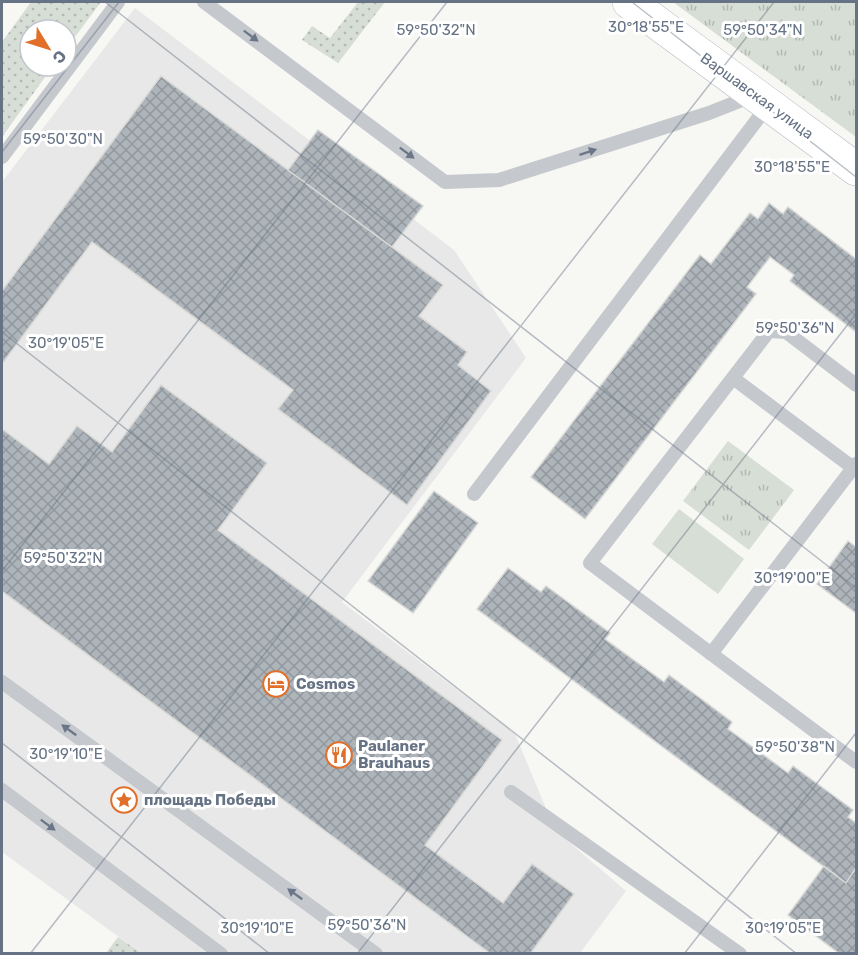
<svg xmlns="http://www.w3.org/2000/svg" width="858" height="955" viewBox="0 0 858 955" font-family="Rubik,sans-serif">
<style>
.built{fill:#e7e8e7}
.grass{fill:url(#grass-dots)}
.park{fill:url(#park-tufts)}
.pitch{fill:#d7ded5}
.building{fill:url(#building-cross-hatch);stroke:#d8d9d6;stroke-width:1.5}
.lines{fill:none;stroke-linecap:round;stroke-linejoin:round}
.secondary-casing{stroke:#b7bbc0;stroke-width:34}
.lane{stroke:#c5c8cc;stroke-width:14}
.secondary{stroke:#fff;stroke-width:33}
.oneway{fill:#6b7789}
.ticks{fill:none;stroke:#667385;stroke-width:1.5;stroke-opacity:0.45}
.labels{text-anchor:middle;stroke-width:6;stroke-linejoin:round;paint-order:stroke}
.street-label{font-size:15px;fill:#667385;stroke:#fff}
.poi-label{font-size:15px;font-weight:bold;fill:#667385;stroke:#fff;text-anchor:start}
.ticks-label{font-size:15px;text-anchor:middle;fill:#667385;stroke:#fff;stroke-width:6;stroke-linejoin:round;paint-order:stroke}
</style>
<defs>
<pattern id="grass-dots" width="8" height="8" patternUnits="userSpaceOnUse" patternTransform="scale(1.5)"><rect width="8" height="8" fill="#d7ded5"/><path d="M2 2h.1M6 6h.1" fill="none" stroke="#b2b8b2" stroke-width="1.8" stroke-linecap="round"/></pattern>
<pattern id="park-tufts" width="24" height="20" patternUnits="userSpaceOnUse" patternTransform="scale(1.5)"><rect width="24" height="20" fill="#d7ded5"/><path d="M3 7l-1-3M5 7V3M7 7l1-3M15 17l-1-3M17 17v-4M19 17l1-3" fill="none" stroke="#b2b8b2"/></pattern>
<pattern id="building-cross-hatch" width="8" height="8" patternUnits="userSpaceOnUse" patternTransform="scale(1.5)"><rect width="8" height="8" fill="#adb4ba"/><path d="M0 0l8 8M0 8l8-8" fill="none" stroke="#91979d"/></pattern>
</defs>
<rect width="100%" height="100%" fill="#f7f7f4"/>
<path class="built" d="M135 8 454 250 526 358 342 602 515 734 555 830 626 891 580 953H141L2 852V182Z"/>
<path class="grass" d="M31 2H101L66 49V30H30V66H53L2 137V42Z
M358 2H385L338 63 302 40 312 26 330 38Z
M118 937 141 953H106Z"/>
<path class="park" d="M673 2H856V137Z
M728 441 794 490 749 550 683 501Z"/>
<path class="pitch" d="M679 509 744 559 718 594 652 544Z"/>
<path class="building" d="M161 76 443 285 419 316 467 352 458 365 491 391 407 505 278 409 293 390 92 242 2 364V291Z
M318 130 423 206 392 247 288 170Z
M769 203 783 214 788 207 856 259V332L790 281 794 275 770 257 747 287 756 294 585 519 531 477 700 255 711 264 750 213 758 219Z
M161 385 267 463 218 530 502 740 425 845 503 903 532 864 574 894 530 954H491L2 591V429L49 464 77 426 112 452Z
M434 491 478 523 413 613 368 581Z
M848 541 856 547V613L817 584Z
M508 568 541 592 546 586 610 633 605 639 664 682 669 675 732 722 728 729 788 773 793 766 853 810 848 817 856 823V868L846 883 477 609Z
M824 866 846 883 856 868V954H840L788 915Z"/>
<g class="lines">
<g class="secondary-casing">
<path id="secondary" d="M629 2 856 169"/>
</g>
<path class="lane" d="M204 2 445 182 499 180 709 113 752 96
M2 157 118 2
M733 378 856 470
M856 385 786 332 769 331 590 563 856 762
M474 494 769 104
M711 654 856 464
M2 682 376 954
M2 790 221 954
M511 792 740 954"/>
<use href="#secondary" class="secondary"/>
</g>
<defs><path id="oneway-solid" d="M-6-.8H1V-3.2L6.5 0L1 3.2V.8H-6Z" transform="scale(1.5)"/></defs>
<g class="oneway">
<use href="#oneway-solid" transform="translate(251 36) rotate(37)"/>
<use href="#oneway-solid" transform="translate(588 152) rotate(-18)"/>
<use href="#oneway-solid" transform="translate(407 153) rotate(37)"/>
<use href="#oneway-solid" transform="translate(69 730) rotate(-144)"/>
<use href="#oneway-solid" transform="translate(48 825) rotate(37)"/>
<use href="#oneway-solid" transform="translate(295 894) rotate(-144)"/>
</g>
<path class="ticks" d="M105 2 856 588M632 2 856 177M2 152 119 2M2 332 797 954M2 571 447 2M2 743 270 954M30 954 774 2M357 954 856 314M684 954 856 733"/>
<defs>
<g id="hotel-ring" transform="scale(1.35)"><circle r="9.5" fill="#fff" stroke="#e16f2a" stroke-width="1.5"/><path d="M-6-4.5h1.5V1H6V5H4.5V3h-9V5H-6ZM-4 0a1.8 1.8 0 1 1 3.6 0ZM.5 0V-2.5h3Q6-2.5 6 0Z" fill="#e16f2a"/></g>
<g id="restaurant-ring" transform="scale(1.35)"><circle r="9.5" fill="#fff" stroke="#e16f2a" stroke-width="1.5"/><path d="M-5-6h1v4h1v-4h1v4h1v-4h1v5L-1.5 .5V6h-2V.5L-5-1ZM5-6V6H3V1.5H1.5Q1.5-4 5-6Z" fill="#e16f2a"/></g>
<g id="sight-ring" transform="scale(1.35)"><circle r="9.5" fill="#fff" stroke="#e16f2a" stroke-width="1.5"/><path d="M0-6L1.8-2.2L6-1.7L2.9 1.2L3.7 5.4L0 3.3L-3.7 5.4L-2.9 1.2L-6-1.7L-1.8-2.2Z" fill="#e16f2a"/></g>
</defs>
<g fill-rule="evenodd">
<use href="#hotel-ring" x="276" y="684"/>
<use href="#restaurant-ring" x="339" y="755"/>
<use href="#sight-ring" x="124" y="800"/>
</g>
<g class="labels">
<g class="street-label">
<text transform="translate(757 96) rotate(36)" y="5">Варшавская улица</text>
</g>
<g class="poi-label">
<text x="296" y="689">Cosmos</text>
<text x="358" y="751">Paulaner<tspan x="358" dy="17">Brauhaus</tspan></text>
<text x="144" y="805">площадь Победы</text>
</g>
</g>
<g class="ticks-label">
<text x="646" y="32">30°18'55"E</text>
<text x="436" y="35">59°50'32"N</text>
<text x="763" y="35">59°50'34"N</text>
<text x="63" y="144">59°50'30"N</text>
<text x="792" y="172">30°18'55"E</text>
<text x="795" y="333">59°50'36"N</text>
<text x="66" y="348">30°19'05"E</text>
<text x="63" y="563">59°50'32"N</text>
<text x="792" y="583">30°19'00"E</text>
<text x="795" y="752">59°50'38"N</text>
<text x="66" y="759">30°19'10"E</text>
<text x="367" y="930">59°50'36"N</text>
<text x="257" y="933">30°19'10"E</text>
<text x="783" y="933">30°19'05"E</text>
</g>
<rect width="858" height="955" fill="none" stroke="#667385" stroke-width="6"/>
<g transform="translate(48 48) rotate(128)"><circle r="28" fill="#ffffff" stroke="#c2c7ce" stroke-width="1.5"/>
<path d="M0-4.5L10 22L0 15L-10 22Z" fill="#e16f2a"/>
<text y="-9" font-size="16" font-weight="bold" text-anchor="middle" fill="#667385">С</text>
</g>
</svg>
